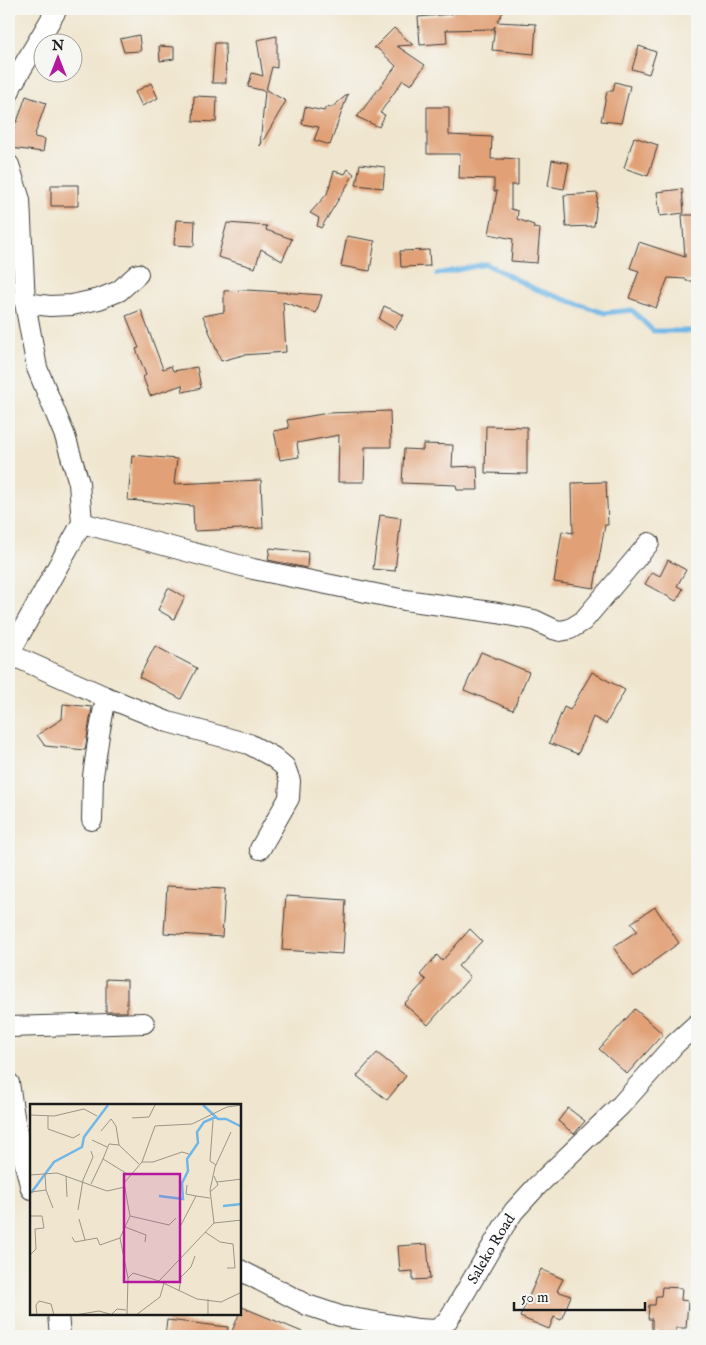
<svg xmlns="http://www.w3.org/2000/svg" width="706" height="1345" viewBox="0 0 706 1345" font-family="'IM FELL English',serif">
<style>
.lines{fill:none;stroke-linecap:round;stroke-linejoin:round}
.stream{stroke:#70b7e7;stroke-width:5}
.building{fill:#e1a076}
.street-casing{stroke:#3c3a37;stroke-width:22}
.street{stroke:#fff;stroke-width:20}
.labels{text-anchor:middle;stroke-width:5;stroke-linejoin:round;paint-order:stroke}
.street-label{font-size:15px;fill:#1c1c1c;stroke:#f6f6f2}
.inset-river{fill:none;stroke:#70b7e7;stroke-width:2.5}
.inset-road{fill:none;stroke:#9b9587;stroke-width:1}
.view{fill:#b5179e;fill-opacity:0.15;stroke:#b5179e;stroke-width:2.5}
.inset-edge{fill:none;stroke:#1c1c1c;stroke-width:2.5}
</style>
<rect width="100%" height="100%" fill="#f6f6f2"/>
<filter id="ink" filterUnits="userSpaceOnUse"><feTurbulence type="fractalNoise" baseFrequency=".02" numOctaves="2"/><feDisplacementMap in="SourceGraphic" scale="10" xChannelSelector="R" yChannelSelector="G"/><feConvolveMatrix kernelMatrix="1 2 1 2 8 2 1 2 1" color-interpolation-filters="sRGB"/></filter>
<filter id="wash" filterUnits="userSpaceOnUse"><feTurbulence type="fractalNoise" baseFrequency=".0096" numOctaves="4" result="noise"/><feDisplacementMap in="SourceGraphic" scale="20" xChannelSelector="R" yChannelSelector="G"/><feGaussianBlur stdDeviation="1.12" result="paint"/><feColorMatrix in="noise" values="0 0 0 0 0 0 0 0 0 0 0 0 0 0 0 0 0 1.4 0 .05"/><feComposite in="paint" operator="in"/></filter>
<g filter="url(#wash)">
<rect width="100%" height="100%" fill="#f0e6cf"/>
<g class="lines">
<path class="stream" d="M437 274 486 264 535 289 604 313 632 310 653 331H697"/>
</g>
<g id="blocks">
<path class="building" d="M452 9H505L497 22 536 24 534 54 492 50 495 26 493 29 446 30 447 43 420 45 418 17 452 14Z
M394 28 413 45 397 46 425 65 411 85 403 80 380 113 385 115 379 127 357 117 396 66 377 48H374Z
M139 35 141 51 124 52 120 39Z
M277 36V68L272 67 266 90 286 101 260 146 265 91 248 87 252 73 263 76 257 40Z
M215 43H225L226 83H212Z
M159 46 174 47V59L160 61Z
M639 46 656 52 649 74 632 69Z
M615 82 630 86 621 123 601 121 607 91H613Z
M151 83 158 98 142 106 135 92Z
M348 94 330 145 314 140 319 127 302 124 305 107 324 111 326 107 331 108Z
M26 96 46 103 34 137 45 139 43 152 11 148 15 122H17Z
M194 96 217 97 216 122 193 121Z
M427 107H449V135L492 137 491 159H504V158L518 159V185H511V209L518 211 517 219 534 225 533 228 540 229 537 263 511 261 513 239 489 234 497 191H494V179L459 178 460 154H427Z
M634 137 658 145 648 176 624 168Z
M552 160 569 163 564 189 548 186Z
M360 164 385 167 383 188 356 185Z
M348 169 354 174 321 228 317 226 319 218 310 213 327 194 334 171 345 174Z
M51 185H78V206H51Z
M682 189 684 213 660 216 657 192Z
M598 193 594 226 566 227 564 195Z
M682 215H697V281H686V279L668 278 656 308 629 298 639 271 630 268 639 242 685 257Z
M176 220 195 221 194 246 174 245Z
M227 223 267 226 266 230 292 239 282 261 261 249 255 268 218 257Z
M347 236 375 241 370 271 341 266Z
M429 250 430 266 401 267 400 251Z
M245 290 265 291 322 295 316 313 283 302 286 352 243 355 221 361 203 316 224 312V291Z
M384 306 404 315 395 329 379 319Z
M141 310 163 369 171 366 173 371 197 367 201 388 183 392 182 385 150 396 143 377 146 375 136 349 139 348 126 316Z
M390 411 391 447H365L364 482H338L339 435 297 443 299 457 280 460 274 431 289 428 287 420 328 413Z
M486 426 527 427V474L485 473Z
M423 444 453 445 452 467 477 466 478 490H457L456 485 402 483 404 449 423 450Z
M132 455 177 459 174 484 261 480 263 528 194 531 193 506 128 500Z
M606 482 608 525H605L594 588 554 582 562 531 573 533 572 483Z
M380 515 401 518 395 571 373 569Z
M270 548 308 552 307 568 268 560Z
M668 560 686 570 677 586 683 589 676 601 645 584 652 572 660 576Z
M168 588 185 597 174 619 158 610Z
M155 646 197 668 181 699 139 677Z
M481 652 529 672 513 710 464 690Z
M592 672 625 690 606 724 593 717 578 754 549 743 564 707 570 710Z
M63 704 92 707 85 750 45 746 37 735 62 719Z
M167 886 225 889 222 937 164 933Z
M286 896 346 900 343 954 282 950Z
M655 907 679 943 651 963 652 964 634 977 613 947 637 931 631 923Z
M470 929 482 941 458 966 470 977 428 1025 404 1004 426 980 420 975 437 955 442 961Z
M106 979 127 980V1012H106Z
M635 1009 663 1034 627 1074 599 1049Z
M377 1053 406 1076 387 1100 357 1076Z
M568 1108 585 1121 574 1134 558 1121Z
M427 1244 430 1279 413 1280V1271L400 1272 398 1246Z
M541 1269 563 1279 557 1291 571 1296 561 1320 554 1317 549 1329 520 1317Z
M662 1287 682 1288 681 1300 688 1301 686 1328H676L675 1336H661V1331H652V1319H648L649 1305H655L656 1296H661Z
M242 1307 312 1336H230Z
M167 1320 228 1327 227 1336H165Z"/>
</g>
</g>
<g filter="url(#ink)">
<use href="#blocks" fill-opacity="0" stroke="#3c3a37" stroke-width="1"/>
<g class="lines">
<g class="street-casing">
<g id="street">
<path d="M9 93 12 85 57 9"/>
<path d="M9 165 20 200 25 303 37 368 65 436 79 483 82 523 9 654"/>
<path d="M25 303 50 306 72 305 99 299 119 291 138 274"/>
<path d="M82 523 253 569 405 600 498 613 534 620 553 629 560 631 570 629 583 621 649 543"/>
<path d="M9 654 106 697 168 722 249 744 273 757 285 767 290 781 289 798 260 849"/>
<path d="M92 820 93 776 99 735 106 697"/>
<path d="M9 1027 144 1023"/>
<path d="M9 1083 15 1123 31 1189"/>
<path id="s1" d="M240 1270 307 1305 340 1316 418 1329 434 1330 439 1328 447 1321 457 1306 504 1226 514 1211 536 1187 621 1105 675 1044 697 1024"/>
<path d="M58 1314 60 1336"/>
</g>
</g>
<use href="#street" class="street"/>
</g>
</g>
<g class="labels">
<g class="street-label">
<text dy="5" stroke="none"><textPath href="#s1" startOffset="306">Saleko Road</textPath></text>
</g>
</g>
<g transform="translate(30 1104)">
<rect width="211" height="211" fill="#f0e6cf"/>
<path class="inset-river" d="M173 1 188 15H196L212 23M1 89 24 58 52 43 54 33 78 1M129 92 153 95 152 79 158 67 157 55 168 39 167 28 174 18 186 13M193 102 212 100"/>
<path class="inset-road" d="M0 11 24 12 54 5 67 12M18 12V25L43 34 50 30M102 14 119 13 125 1M183 16 180 57 186 61M71 27 81 15 86 22 89 41 109 60M62 36 77 43M73 55 79 40 89 41M112 58H123L152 48 159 50M15 70 16 86 23 104M0 71 27 69 77 87 95 83M36 72 37 93M187 78 212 75M61 80 73 55 99 71M157 81 156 90 166 92M1 88 16 86M180 88 188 81 184 72M48 106 53 76 63 53 61 47M0 112H12L14 124 5 125 6 145 0 151M100 112 139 121 146 114M49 115 55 136M184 119 212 116M151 121 166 92 180 94M95 123 116 131 115 138M175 128 190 138 203 140 205 164H197M42 133 45 138 67 134 70 141 90 134M98 174 103 169 129 177 184 119 180 86 185 63 201 28M129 177 167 195 191 198 212 188M149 187 151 173 161 163 165 152M82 210 87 205 96 206M7 211 6 201 9 197 21 200 24 211M45 211 69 207 83 211M97 211 98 174 90 134 100 112 94 79 112 58 125 22 162 20 197 3 212 1M106 211 130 193 134 179M178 211V195"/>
<path class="view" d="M94 70H150V178H94Z"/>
<rect width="211" height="211" class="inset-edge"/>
</g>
<rect width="706" height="1345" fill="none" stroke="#f6f6f2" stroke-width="30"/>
<g transform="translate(58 58)"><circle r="24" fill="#f6f6f2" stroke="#9f9f9c"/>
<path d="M0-4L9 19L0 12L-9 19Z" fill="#b5179e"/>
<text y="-8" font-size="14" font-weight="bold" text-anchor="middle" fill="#1c1c1c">N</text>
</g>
<path d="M514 1302v8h131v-8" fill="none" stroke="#1c1c1c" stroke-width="2.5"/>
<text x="521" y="1302" font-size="15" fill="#1c1c1c" stroke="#f6f6f2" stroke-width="4" paint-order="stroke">50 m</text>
</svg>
